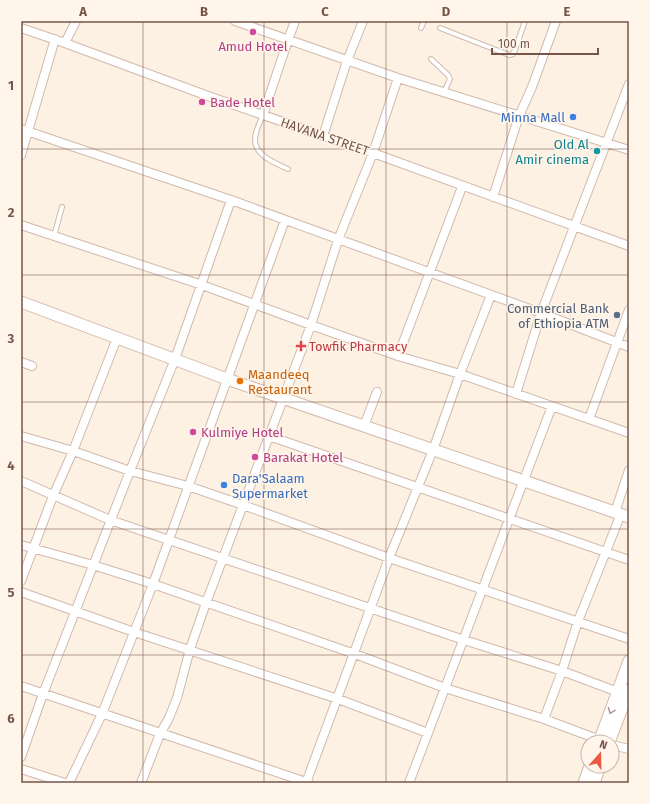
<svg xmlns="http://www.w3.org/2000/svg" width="650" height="804" viewBox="0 0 650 804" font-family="'Fira Sans',sans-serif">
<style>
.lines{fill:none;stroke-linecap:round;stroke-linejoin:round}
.lane-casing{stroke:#d1b9ac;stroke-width:6}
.street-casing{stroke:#d1b9ac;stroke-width:10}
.secondary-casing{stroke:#d4b8a9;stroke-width:13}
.lane{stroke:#fff;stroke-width:4}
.street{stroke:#fff;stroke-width:8}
.secondary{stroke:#fff;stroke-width:11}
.oneway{stroke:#ad9891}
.grid{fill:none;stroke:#765448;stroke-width:1;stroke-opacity:0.55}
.hotel-dot{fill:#d1479c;stroke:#fff5ea;stroke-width:1.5}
.shop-dot{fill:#3f7fe0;stroke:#fff5ea;stroke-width:1.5}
.culture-dot{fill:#0f9aa8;stroke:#fff5ea;stroke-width:1.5}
.service-dot{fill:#5c6f8a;stroke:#fff5ea;stroke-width:1.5}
.health-dot{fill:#e0444e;stroke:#fff5ea;stroke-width:1.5}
.food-dot{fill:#e8710a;stroke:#fff5ea;stroke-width:1.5}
.labels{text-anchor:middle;stroke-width:3;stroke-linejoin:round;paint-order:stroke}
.hotel-label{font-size:13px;fill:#b23c85;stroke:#fff5ea;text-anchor:start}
.shop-label{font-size:13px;fill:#366cbe;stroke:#fff5ea;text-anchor:end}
.street-label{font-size:13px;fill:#765448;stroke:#fff5ea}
.culture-label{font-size:13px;fill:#0d838f;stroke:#fff5ea;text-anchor:end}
.service-label{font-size:13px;fill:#4e5e75;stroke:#fff5ea;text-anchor:end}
.health-label{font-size:13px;fill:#be3a42;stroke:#fff5ea;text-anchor:start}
.food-label{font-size:13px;fill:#c56008;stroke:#fff5ea;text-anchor:start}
.neatline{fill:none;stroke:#765448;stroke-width:1.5}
.grid-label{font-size:13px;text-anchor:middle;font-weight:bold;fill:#765448}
</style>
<rect width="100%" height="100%" fill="#fdf1e3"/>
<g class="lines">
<g class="lane-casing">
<path id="lane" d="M421 28 424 21
M440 28 509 55 513 54 515 50 525 21
M431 59 448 75 450 79 444 92
M263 115C260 122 255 131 255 139 254 155 275 163 288 169
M54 236 62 207"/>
</g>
<g class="street-casing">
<path id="street" d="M235 21 398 78 629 150
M21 28 65 43 208 96 373 153 629 246
M65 43 76 21
M263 115 288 40 295 21
M21 129 231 200 541 313 629 347
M323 136 347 61 363 21
M21 155 55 39
M493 197 519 116 532 87 556 21
M21 225 202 285 311 325 398 356 460 374 629 433
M398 356 462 187
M21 362 32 366
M516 394 541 313 629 84
M589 419 629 310
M364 426 377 392
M21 436 73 451 130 471 188 486 243 505 389 558 629 639
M269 436 629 560
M21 481 110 520 464 640 562 671 618 692
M615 512 629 470
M21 545 93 565 153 584 355 654 445 688 544 719 600 740
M21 581 53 496 73 451 117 338
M21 592 134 632 338 699 428 733
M21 686 309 783
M544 719 562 671 578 621 621 514
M612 745 629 749
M21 757 43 694 130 471 175 359 231 200
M21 769 65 783
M69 783 102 714 153 584 285 220
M141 783 160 734 169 718 177 698 190 649 206 603 311 325 338 240 373 153 398 78
M306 783 389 558 433 450 460 374 491 295
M409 783 552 406"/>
</g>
<g class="secondary-casing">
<path id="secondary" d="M21 302 227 379 629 517
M599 742 629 661
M609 742 629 690
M584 783 590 766
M594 783 600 766"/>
</g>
<use href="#lane" class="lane"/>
<use href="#street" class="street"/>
<use href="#secondary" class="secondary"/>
</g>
<defs><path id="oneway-chevron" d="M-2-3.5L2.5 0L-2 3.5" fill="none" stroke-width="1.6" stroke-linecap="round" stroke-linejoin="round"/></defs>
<use class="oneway" href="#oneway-chevron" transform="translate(611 711) rotate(111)"/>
<path class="grid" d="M143 21V783M264 21V783M386 21V783M507 21V783M21 149H629M21 275H629M21 402H629M21 529H629M21 655H629"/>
<g class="hotel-dot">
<circle cx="253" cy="32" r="4"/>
<circle cx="202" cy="102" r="4"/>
<circle cx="193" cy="432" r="4"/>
<circle cx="255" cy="457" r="4"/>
</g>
<g class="shop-dot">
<circle cx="573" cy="117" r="4"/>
<circle cx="224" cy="485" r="4"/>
</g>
<circle class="culture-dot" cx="597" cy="151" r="4"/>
<circle class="service-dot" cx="617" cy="315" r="4"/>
<path class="health-dot" d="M299 340h4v4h4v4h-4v4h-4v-4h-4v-4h4z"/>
<circle class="food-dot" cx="240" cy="381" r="4"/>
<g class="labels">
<g class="hotel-label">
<text x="253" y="51" text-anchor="middle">Amud Hotel</text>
<text x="210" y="107">Bade Hotel</text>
<text x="201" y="437">Kulmiye Hotel</text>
<text x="263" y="462">Barakat Hotel</text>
</g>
<g class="shop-label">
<text x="565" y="122">Minna Mall</text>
<text x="232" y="483" text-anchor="start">Dara'Salaam<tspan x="232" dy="15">Supermarket</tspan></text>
</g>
<g class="street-label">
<text transform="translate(325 136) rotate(19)" y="5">HAVANA STREET</text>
</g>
<g class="culture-label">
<text x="589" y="149">Old Al<tspan x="589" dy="15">Amir cinema</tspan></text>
</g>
<g class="service-label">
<text x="609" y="313">Commercial Bank<tspan x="609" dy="15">of Ethiopia ATM</tspan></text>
</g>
<g class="health-label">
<text x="309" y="351">Towfik Pharmacy</text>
</g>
<g class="food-label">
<text x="248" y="379">Maandeeq<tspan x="248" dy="15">Restaurant</tspan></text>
</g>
</g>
<rect width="650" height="804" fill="none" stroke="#fff5ea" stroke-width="44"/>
<g transform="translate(600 754) rotate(20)"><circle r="19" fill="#fff5ea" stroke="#c8b5a9"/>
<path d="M0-3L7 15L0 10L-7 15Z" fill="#ec5943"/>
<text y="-6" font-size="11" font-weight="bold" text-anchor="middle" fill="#765448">N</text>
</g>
<path d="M492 48v6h106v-6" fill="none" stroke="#765448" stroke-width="2"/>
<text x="498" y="48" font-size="12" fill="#765448" stroke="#fff5ea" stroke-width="3" paint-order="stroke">100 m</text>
<rect x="22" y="22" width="606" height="760" class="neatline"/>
<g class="grid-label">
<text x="83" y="16">A</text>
<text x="204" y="16">B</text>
<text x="325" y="16">C</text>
<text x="446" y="16">D</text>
<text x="567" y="16">E</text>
<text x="11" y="90">1</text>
<text x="11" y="217">2</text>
<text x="11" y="343">3</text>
<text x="11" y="470">4</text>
<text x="11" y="597">5</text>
<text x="11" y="723">6</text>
</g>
</svg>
